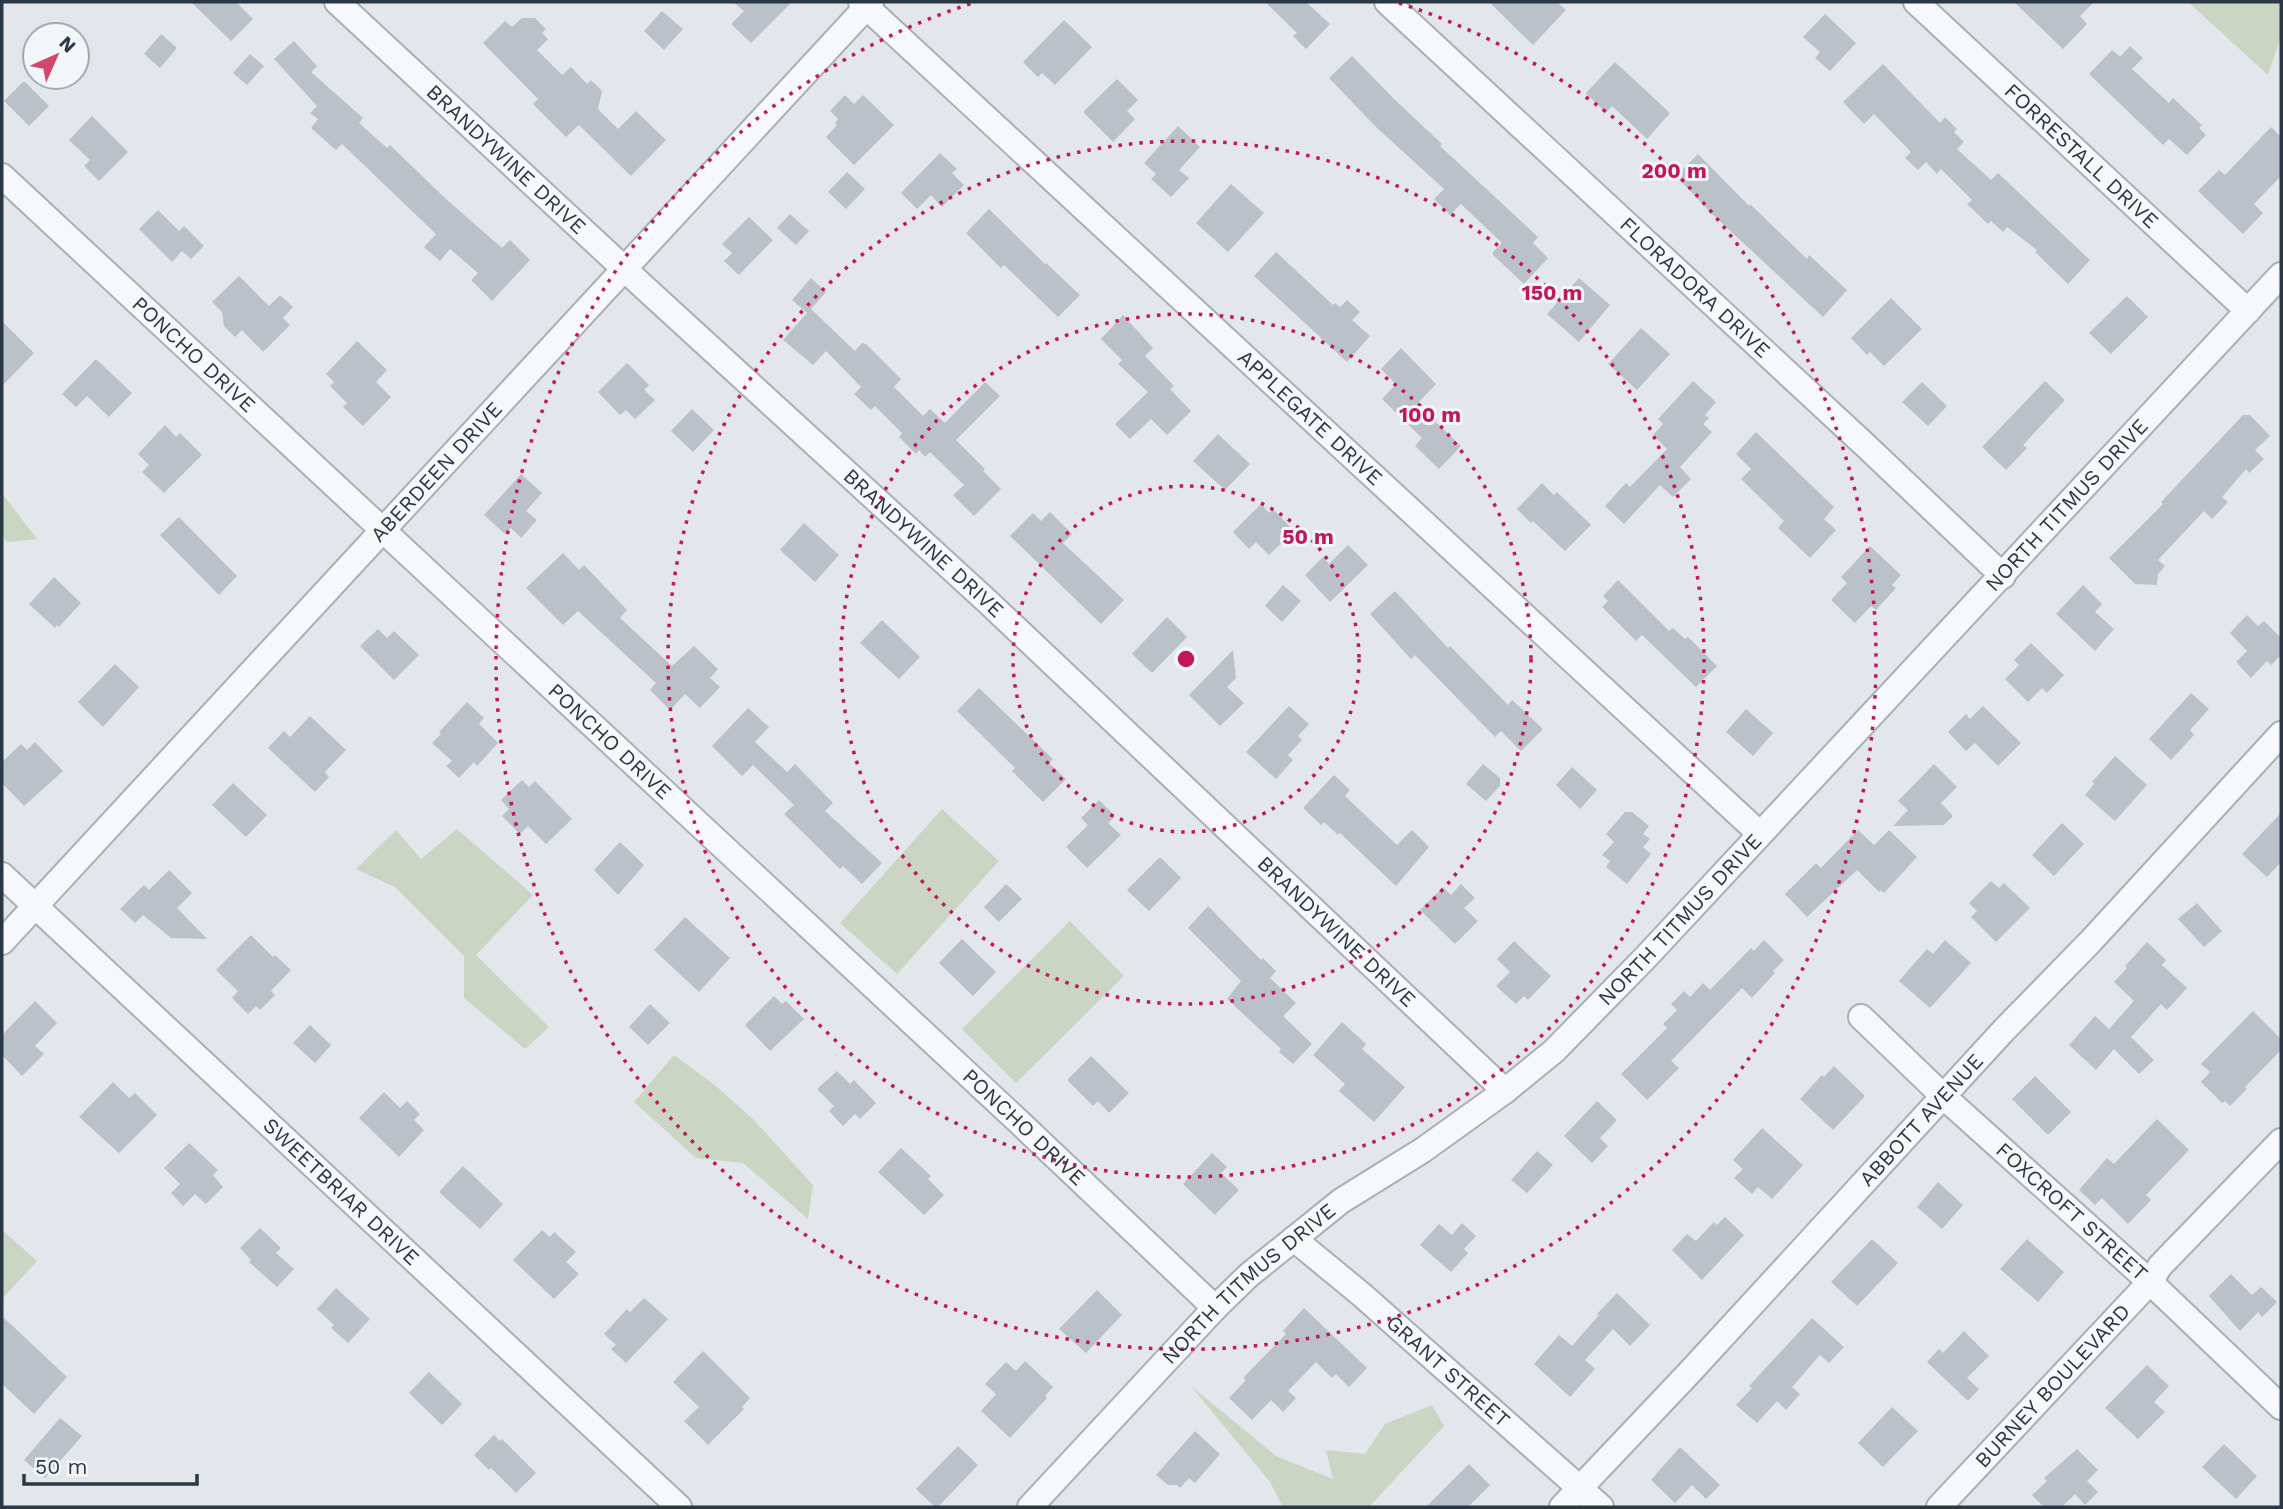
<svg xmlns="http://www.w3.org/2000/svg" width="2283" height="1509" viewBox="0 0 2283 1509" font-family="'Work Sans',sans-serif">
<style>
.green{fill:#cbd5c4}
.building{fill:#bac1c9}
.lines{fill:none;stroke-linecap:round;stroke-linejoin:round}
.street-casing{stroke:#a8afb6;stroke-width:28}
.street{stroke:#f6f8fa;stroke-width:24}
.ring{fill:none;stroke:#c2185b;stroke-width:3.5;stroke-dasharray:3.5 7}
.labels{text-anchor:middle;stroke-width:6;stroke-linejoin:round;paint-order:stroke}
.street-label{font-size:21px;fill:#2a3744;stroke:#f3f6f9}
.centre{fill:#c2185b;stroke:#f3f6f9;stroke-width:3.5}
.ring-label{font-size:21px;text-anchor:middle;font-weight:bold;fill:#c2185b;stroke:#f3f6f9;stroke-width:6;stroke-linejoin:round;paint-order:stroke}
</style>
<rect width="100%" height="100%" fill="#e3e7eb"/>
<path class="green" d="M2188 2H2281V36L2268 75Z
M2 494 4 496 37 539 8 542 2 536Z
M942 809 999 861 897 974 840 923Z
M457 829 533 895 476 955 549 1027 525 1049 464 998V956L395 887 356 869 396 830 421 859Z
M1070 921 1124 976 1016 1083 962 1029Z
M674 1055 716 1086 755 1121 813 1185 808 1219 743 1163 696 1158 634 1102Z
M2 1230 37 1261 2 1299Z
M1191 1386 1276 1456 1333 1479 1326 1450 1365 1454 1385 1424 1432 1405 1444 1426 1369 1507H1283L1270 1482Z"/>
<path class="building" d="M191 2H236L253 19 231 41Z
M733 2H792L751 43 731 24 744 11Z
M1265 2H1306L1330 24 1306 49 1293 36 1297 33Z
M1489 2H1557L1566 10 1533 45Z
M2014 2H2094L2080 16 2087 24 2063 49Z
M662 11 683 29 664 50 644 31Z
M1825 14 1856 43 1830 71 1815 58 1820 52 1803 37Z
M522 18H535L546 29 542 33 548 39 537 50 562 75 571 67 587 84 591 80 602 91 598 109 618 129 636 111 666 140 631 176 579 125 566 137 533 104 538 99 483 43 505 21 512 27Z
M1064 20 1092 47 1055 85 1042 73 1038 77 1023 62Z
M161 34 177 48 160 68 144 54Z
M294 41 317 66 311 72 363 118 359 123 387 148 390 145 446 199 502 248 510 240 530 260 492 301 471 280 478 273 450 249 440 261 424 247 436 234 342 144 336 150 311 128 318 119 310 113 317 106 274 59Z
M2130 46 2143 58 2132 69 2169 103 2173 98 2202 125 2199 128 2206 135 2187 155 2169 139 2163 145 2089 74 2112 50 2120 57Z
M250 54 264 66 247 85 233 73Z
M1352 56 1394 99 1442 144 1440 146 1538 237 1533 243 1548 258 1524 284 1493 255V252L1502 243 1461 204 1450 215 1434 199 1444 189 1375 126 1329 78Z
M1615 62 1670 113 1647 139 1612 106 1606 113 1586 93Z
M1883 64 1940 123 1945 117 1957 129 1954 132 1964 142 1957 149 1991 180 1998 173 2090 260 2068 284 2035 252 2037 250 2007 227 2003 232 1991 221 1988 224 1967 204 1972 200 1941 169 1937 174 1926 162 1918 170 1905 158 1911 152 1874 114 1864 124 1843 102Z
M1117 79 1138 100 1127 111 1135 119 1113 142 1083 112Z
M24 81 49 106 29 126 4 101Z
M845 95 854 104 863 95 894 125 854 165 826 137 837 125 835 123 838 119 830 111Z
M92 116 128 152 99 181 84 166 90 160 69 140Z
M1178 126 1200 147 1179 170 1189 178 1171 197 1151 179 1156 174 1144 163Z
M2271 127 2281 137V176L2254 204 2263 213 2243 234 2198 191 2219 170 2225 175Z
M940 153 957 169 952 173 964 185 942 207 931 195 917 209 901 193Z
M1698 154 1749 206 1750 204 1807 259 1809 255 1847 290 1823 317 1710 212 1676 176Z
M847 172 865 189 846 209 828 192Z
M1231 184 1264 213 1228 252 1196 223Z
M989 209 1045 264 1046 263 1080 295 1058 317 1004 265 1001 268 966 233Z
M158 210 179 231 184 226 204 246 191 259 182 251 172 262 139 229Z
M790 214 809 231 796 245 777 228Z
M749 217 773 240 739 275 724 261 732 253 722 244Z
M1276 252 1333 305 1335 303 1340 307 1347 300 1360 312 1352 320 1370 336 1347 362 1254 276Z
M239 276 269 306 280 295 293 307 283 318 290 325 263 352 242 330 235 337 224 326 222 312 212 302Z
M811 278 826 292 811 309 855 351 862 343 866 344 901 379 894 387 923 416 930 409 945 423 985 382 1000 396 956 440 985 469 983 471 1001 489 974 516 953 495 964 485 930 452 925 457 919 450 916 454 899 437 902 433 875 406 871 410 854 394 861 387 826 351 813 365 783 340 807 313 792 300Z
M1579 278 1610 305 1579 342 1547 314Z
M2127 296 2148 317 2111 354 2089 333Z
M1891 298 1922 329 1884 366 1870 352 1867 355 1851 338Z
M1123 315 1153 348 1145 356 1174 386 1170 389 1191 411 1167 435 1151 419 1130 439 1115 424 1148 392 1118 364 1122 360 1101 339Z
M2 321 34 353 2 386Z
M1641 328 1670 354 1637 390 1608 364Z
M357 341 387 370 376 382 391 397 363 426 343 407 347 403 330 386 334 382 326 374Z
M1401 348 1436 384 1417 404 1461 446 1439 469 1415 446 1422 438 1382 399 1396 384 1381 369Z
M96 359 132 393 109 417 87 396 76 407 62 394Z
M627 363 649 385 644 390 655 400 635 419 626 410 620 415 598 392Z
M1693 381 1716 402 1705 415 1709 418 1703 424 1712 432 1680 467 1691 479 1673 497 1660 485 1624 524 1605 506 1626 483 1630 487 1667 449 1653 435 1663 424 1658 419Z
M2045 381 2065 400 2023 445 2027 448 2006 470 1982 447Z
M1922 382 1947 406 1928 426 1902 402Z
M692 409 714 430 693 452 671 431Z
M2243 415H2250L2270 436 2255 450 2264 459 2249 473 2246 469 2222 497 2228 502 2212 519 2204 511 2158 560 2165 566 2158 574 2157 585 2135 584 2109 558 2163 504 2161 502Z
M165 425 176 437 180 433 202 455 164 493 142 472 149 465 138 454Z
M1756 432 1834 507 1824 519 1836 530 1810 558 1778 528 1784 521 1741 479 1751 469 1736 454Z
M1218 434 1250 464 1225 490 1193 461Z
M521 474 542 493 526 511 537 520 521 538 511 528 505 534 484 515Z
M1542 483 1554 495 1557 492 1591 525 1565 551 1533 521 1531 523 1517 509Z
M1261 504 1269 513 1273 509 1294 531 1269 555 1256 542 1249 549 1233 532Z
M1050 512 1072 534 1063 543 1124 600 1101 624 1010 536 1033 513 1041 521Z
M179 517 237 576 219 595 160 535Z
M804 523 839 555 815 582 780 550Z
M1348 545 1368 565 1330 602 1305 575 1323 557 1329 564Z
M1870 546 1901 575 1892 585 1896 588 1876 610 1871 606 1855 623 1831 600 1847 583 1841 577Z
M563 553 579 570 584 565 627 610 620 618 672 666 694 646 718 669 710 678 720 687 700 708 685 694 670 710 650 690 656 683 578 611 563 625 526 588Z
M54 577 81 603 59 627 57 625 55 628 29 604Z
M1618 580 1669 631 1673 628 1685 639 1688 637 1717 666 1696 687 1642 635 1636 641 1602 607 1608 601 1603 596Z
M1283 585 1301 601 1282 622 1265 606Z
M2083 585 2102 604 2095 612 2114 629 2095 651 2056 614Z
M1395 591 1448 648 1450 646 1508 705 1512 700 1543 729 1521 751 1501 731 1495 737 1415 655 1411 659 1370 614Z
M2247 615 2258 626 2264 621 2281 638V655L2271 665 2267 661 2251 678 2236 662 2247 651 2230 633Z
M1167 617 1187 637 1152 673 1132 654Z
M882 620 920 657 899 679 860 643Z
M378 629 387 638 394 631 419 655 394 680 360 646Z
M2031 643 2064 675 2047 693 2042 688 2028 702 2005 679 2019 665 2014 660Z
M1233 650 1236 678 1227 687 1244 703 1220 726 1189 695Z
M115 664 139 687 103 727 78 702Z
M979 688 1053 759 1049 763 1066 779 1043 802 1012 771 1015 768 957 711Z
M2191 693 2209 709 2190 730 2194 735 2171 760 2149 739Z
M467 702 484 718 479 724 498 743 477 766 474 762 459 778 446 766 452 761 432 743 441 734 439 732Z
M1289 706 1309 724 1298 736 1302 740 1288 755 1293 760 1276 779 1246 752Z
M1983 706 2021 743 1998 766 1975 743 1966 751 1948 732 1966 714 1970 719Z
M748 708 769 727 755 742 787 772 795 764 833 803 825 811 882 863 862 884 843 866 840 869 784 814 794 805 753 765 742 776 712 746Z
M1746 709 1773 733 1753 756 1726 732Z
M310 716 346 750 325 772 329 777 315 792 268 748 284 731 290 737Z
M35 742 63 771 24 806 2 783V762L21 744 27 750Z
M2115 756 2147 785 2115 821 2085 795 2094 784 2092 782Z
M1483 764 1500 778V786L1486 801 1466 784Z
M1934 764 1957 787 1941 803 1953 816 1944 825 1893 826 1908 810 1898 801Z
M1572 767 1597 790 1580 809 1556 785Z
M1334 775 1350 790 1345 796 1397 845 1412 830 1429 847 1396 886 1340 833 1338 835 1324 822 1321 825 1303 808Z
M522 780 529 787 535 781 572 819 546 844 528 826 520 834 502 816 509 809 501 800Z
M233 783 267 815 246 837 212 805Z
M1099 800 1115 816 1108 823 1121 835 1087 868 1066 847 1088 825 1081 818Z
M1625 812H1632L1649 826 1643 834 1650 839 1643 847 1651 854 1627 884 1606 867 1610 861 1602 855 1614 842 1606 834Z
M2281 813V862L2267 877 2242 854Z
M2062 823 2084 844 2054 876 2032 855Z
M1858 830 1874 845 1889 830 1917 857 1884 893 1881 890 1879 892 1857 870 1807 917 1785 894 1816 863 1821 868Z
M620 842 644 865 618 895 594 870Z
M1160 857 1181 878 1149 911 1127 890Z
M169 870 192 893 177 908 207 939 171 938 143 915 135 923 120 909 144 885 149 890Z
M1991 881 1999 888 2004 883 2030 908 1996 942 1971 917 1977 911 1969 903Z
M1006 884 1022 899 999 922 984 907Z
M1461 884 1475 898 1464 908 1478 921 1455 944 1420 910 1443 887 1451 895Z
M2197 903 2222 931 2204 947 2178 919Z
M1208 906 1261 960 1263 958 1276 971 1270 978 1296 1003 1283 1016 1312 1044 1293 1064 1279 1052 1281 1049 1227 999 1241 981 1188 928Z
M685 917 730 958 699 992 654 950Z
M251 935 273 957 275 955 291 970 271 991 275 995 260 1010 256 1006 248 1014 232 998 238 991 216 970Z
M962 939 996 972 973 996 939 963Z
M1764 940 1784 960 1773 971 1775 973 1752 998 1742 988 1671 1061 1679 1068 1647 1100 1621 1074 1667 1028 1663 1024 1677 1010 1671 1004 1684 991 1690 997 1703 983 1710 990 1751 948 1754 951Z
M1945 940 1971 963 1930 1008 1899 981 1927 949 1933 954Z
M1514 941 1551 976 1528 1000 1524 996 1516 1004 1496 986 1510 972 1497 959Z
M2147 942 2166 960 2162 965 2187 988 2167 1010 2161 1004 2131 1037 2154 1060 2139 1074 2114 1049 2096 1070 2069 1045 2095 1016 2109 1029 2134 1001 2114 982 2127 968 2125 966Z
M774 996 782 1004 786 1001 804 1019 770 1051 745 1025Z
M35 1001 57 1023 35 1046 44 1054 22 1076 2 1055V1035Z
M650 1004 670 1023 648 1045 629 1027Z
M2253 1011 2281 1039V1050L2245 1087 2247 1089 2230 1106 2225 1101 2222 1103 2201 1082 2210 1072 2201 1064Z
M1342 1022 1366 1044 1362 1049 1405 1087 1374 1122 1339 1091 1345 1084 1313 1055Z
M310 1025 331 1045 315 1063 293 1043Z
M1091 1056 1129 1093 1109 1113 1098 1101 1093 1106 1067 1080Z
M1834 1066 1865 1096 1833 1130 1800 1099 1822 1075 1824 1077Z
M837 1071 850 1084 854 1080 876 1103 860 1119 855 1114 843 1126 829 1111 834 1106 817 1089Z
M2035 1076 2071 1112 2048 1135 2012 1099Z
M113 1082 129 1098 135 1093 157 1115 119 1153 79 1117Z
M384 1092 400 1108 407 1101 420 1114 414 1120 424 1130 399 1157 359 1118Z
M1597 1101 1617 1120 1600 1138 1608 1146 1592 1163 1564 1136Z
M2157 1119 2189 1150 2146 1195 2151 1200 2128 1224 2102 1198 2095 1205 2079 1190 2107 1158 2114 1164Z
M1762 1128 1803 1165 1772 1199 1758 1187 1752 1194 1734 1178 1743 1169 1733 1160Z
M189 1143 218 1170 213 1175 223 1187 206 1204 195 1194 183 1206 171 1193 180 1184 164 1168Z
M901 1148 931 1176 928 1179 944 1195 924 1215 878 1172Z
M1537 1151 1553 1165 1527 1193 1511 1180Z
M1212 1153 1227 1167 1221 1173 1239 1190 1215 1215 1183 1184Z
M463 1166 503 1204 480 1229 439 1192Z
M1938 1182 1963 1205 1942 1229 1917 1207Z
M1725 1217 1744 1235 1702 1280 1672 1250 1687 1234 1696 1241 1714 1222 1717 1225Z
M1462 1223 1476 1236 1464 1249 1468 1253 1451 1272 1420 1245 1439 1224 1452 1235Z
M260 1228 281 1248 276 1253 294 1269 277 1287 249 1262 251 1260 240 1248Z
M542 1230 550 1237 554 1232 576 1252 566 1262 579 1274 554 1299 513 1260Z
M1872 1239 1898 1263 1857 1306 1831 1282Z
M2027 1239 2064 1272 2038 1302 2000 1269Z
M2231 1274 2252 1295 2261 1287 2277 1302 2262 1317 2258 1312 2240 1331 2209 1296Z
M336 1288 370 1319 348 1343 331 1328 334 1325 317 1309Z
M1097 1290 1122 1315 1086 1353 1059 1329Z
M1617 1293 1650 1325 1630 1346 1613 1329 1585 1360 1595 1369 1570 1397 1534 1364 1559 1335 1572 1346 1599 1315 1597 1314Z
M644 1298 668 1319 626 1363 611 1349 616 1345 604 1334 627 1309 630 1312Z
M1304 1308 1367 1368 1349 1387 1336 1374 1332 1378 1316 1362 1288 1391 1296 1398 1283 1412 1271 1400 1252 1420 1229 1398 1246 1380 1243 1378 1286 1334 1283 1331Z
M2 1316 67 1377 34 1414 2 1384Z
M1812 1318 1844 1347 1829 1363 1820 1355 1792 1387 1800 1394 1786 1410 1777 1401 1757 1423 1736 1405 1752 1388 1749 1386Z
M1964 1331 1989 1356 1967 1378 1979 1389 1968 1401 1927 1362 1939 1349 1943 1353Z
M703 1351 750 1398 742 1407 744 1409 708 1445 684 1421 699 1407 673 1382Z
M1025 1361 1053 1387 1045 1396 1047 1398 1010 1438 981 1411 996 1394 985 1384 1006 1362 1016 1371Z
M2147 1365 2169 1386 2154 1402 2165 1412 2138 1439 2105 1408Z
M429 1372 462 1404 442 1425 409 1393Z
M1892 1407 1918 1431 1883 1467 1858 1443Z
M60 1418 82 1436 45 1478 24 1460Z
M1195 1431 1220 1454 1195 1483 1189 1478 1180 1488 1177 1485H1168L1156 1475Z
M494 1435 500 1441 502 1439 536 1473 516 1493 491 1468 489 1470 474 1455Z
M2224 1444 2257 1476 2236 1499 2202 1467Z
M958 1446 978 1465 938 1507H935L916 1489Z
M1680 1447 1720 1485 1706 1499 1692 1485 1675 1503 1651 1480Z
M2077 1449 2098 1470 2087 1481 2098 1492 2085 1505 2075 1494 2062 1507H2044L2032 1495 2047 1481 2044 1478Z
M1469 1464 1490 1485 1468 1507H1426Z"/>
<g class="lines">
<g class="street-casing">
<g id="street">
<path id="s1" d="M337 2 646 289 989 603 1505 1091"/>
<path id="s2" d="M861 2 1759 833"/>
<path id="s3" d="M1387 2 1865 445 2003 576"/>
<path id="s4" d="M1916 2 2248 311"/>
<path id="s5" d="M2 176 1018 1121 1215 1308"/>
<path id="s6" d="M2 875 679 1507"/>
<path id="s7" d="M2 942 871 2"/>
<path id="s8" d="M1861 1017 1944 1097 2150 1282 2281 1407"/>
<path id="s9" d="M1294 1239 1362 1295 1601 1507"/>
<path id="s10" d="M1030 1507 1215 1308 1249 1275 1341 1201 1423 1150 1505 1091 1554 1051 1646 957 2281 275"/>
<path id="s11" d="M1562 1507 1689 1373 2004 1030 2090 942 2281 734"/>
<path id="s12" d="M1939 1507 2150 1282 2160 1266 2281 1141"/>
</g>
</g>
<use href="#street" class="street"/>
</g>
<g class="ring">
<circle cx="1186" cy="659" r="173"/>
<circle cx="1186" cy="659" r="345"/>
<circle cx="1186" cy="659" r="518"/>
<path d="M1399 3A690 690 0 1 1 973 3"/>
</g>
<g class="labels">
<g class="street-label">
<text dy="7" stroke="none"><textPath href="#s4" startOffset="226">FORRESTALL DRIVE</textPath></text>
<text dy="7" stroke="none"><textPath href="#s1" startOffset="231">BRANDYWINE DRIVE</textPath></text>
<text dy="7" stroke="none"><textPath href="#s3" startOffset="420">FLORADORA DRIVE</textPath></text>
<text dy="7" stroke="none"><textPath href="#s5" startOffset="262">PONCHO DRIVE</textPath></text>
<text dy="7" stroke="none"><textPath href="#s2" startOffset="612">APPLEGATE DRIVE</textPath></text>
<text dy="7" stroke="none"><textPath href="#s7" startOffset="640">ABERDEEN DRIVE</textPath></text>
<text dy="7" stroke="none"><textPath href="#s10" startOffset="1447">NORTH TITMUS DRIVE</textPath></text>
<text dy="7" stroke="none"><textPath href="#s1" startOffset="798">BRANDYWINE DRIVE</textPath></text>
<text dy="7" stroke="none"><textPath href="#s5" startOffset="830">PONCHO DRIVE</textPath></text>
<text dy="7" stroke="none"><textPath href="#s10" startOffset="880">NORTH TITMUS DRIVE</textPath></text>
<text dy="7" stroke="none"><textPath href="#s1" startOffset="1365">BRANDYWINE DRIVE</textPath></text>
<text dy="7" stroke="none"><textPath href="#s11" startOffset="528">ABBOTT AVENUE</textPath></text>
<text dy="7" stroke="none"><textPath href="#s5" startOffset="1396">PONCHO DRIVE</textPath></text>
<text dy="7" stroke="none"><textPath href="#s6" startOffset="464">SWEETBRIAR DRIVE</textPath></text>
<text dy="7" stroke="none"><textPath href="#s8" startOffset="287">FOXCROFT STREET</textPath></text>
<text dy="7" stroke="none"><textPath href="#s10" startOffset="313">NORTH TITMUS DRIVE</textPath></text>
<text dy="7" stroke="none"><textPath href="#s9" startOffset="203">GRANT STREET</textPath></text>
<text dy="7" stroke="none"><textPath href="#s12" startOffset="166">BURNEY BOULEVARD</textPath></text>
</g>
</g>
<circle cx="1186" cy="659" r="10" class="centre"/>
<g class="ring-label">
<text x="1674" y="178">200 m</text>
<text x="1552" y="300">150 m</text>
<text x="1430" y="422">100 m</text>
<text x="1308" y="544">50 m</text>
</g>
<rect width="2283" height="1509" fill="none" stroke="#2a3744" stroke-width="7"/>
<g transform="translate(56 56) rotate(45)"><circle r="33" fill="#f3f6f9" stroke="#a3aab1" stroke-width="2"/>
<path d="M0-5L12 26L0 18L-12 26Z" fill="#d1486c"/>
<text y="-10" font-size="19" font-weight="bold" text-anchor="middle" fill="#2a3744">N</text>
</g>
<path d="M24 1474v10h173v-10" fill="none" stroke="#2a3744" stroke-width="3.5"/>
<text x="35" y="1474" font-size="21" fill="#2a3744" stroke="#f3f6f9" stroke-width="5" paint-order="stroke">50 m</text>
</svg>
